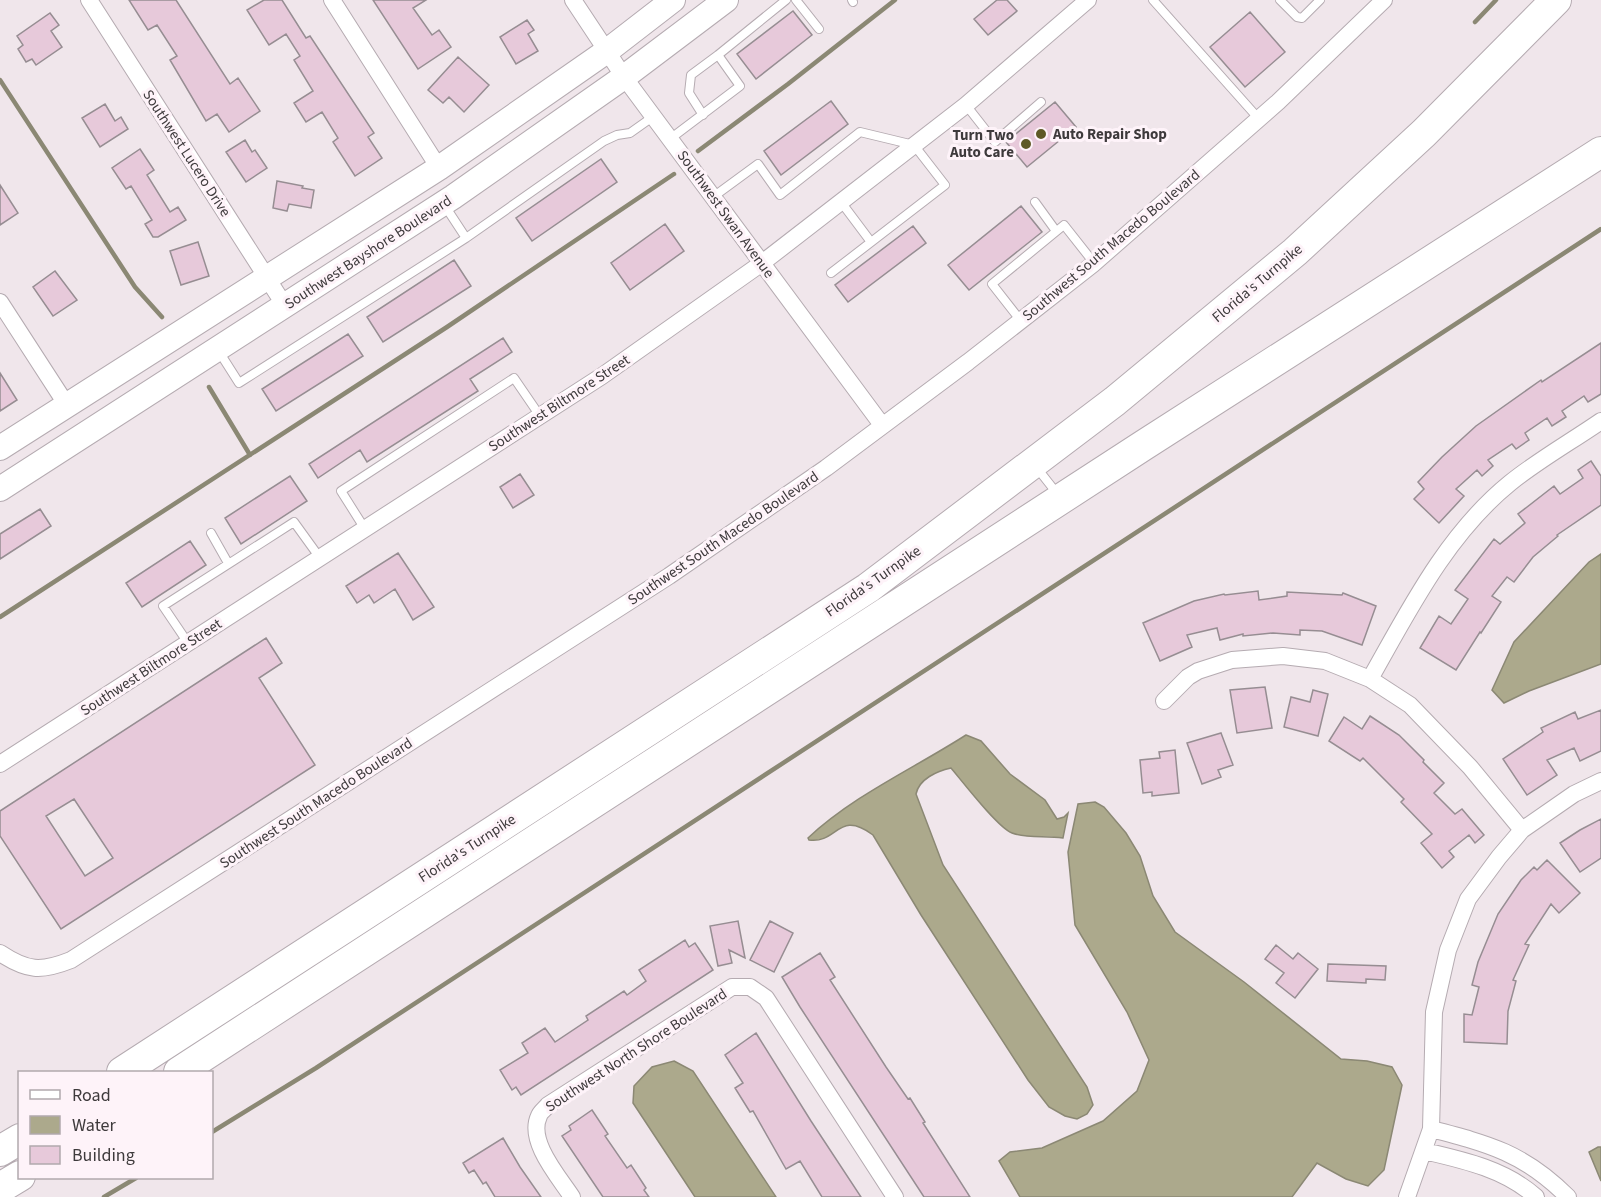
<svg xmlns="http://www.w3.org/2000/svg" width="1601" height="1197" viewBox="0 0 1601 1197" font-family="'Source Sans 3',sans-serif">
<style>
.water{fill:#aca98c;stroke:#8b8874;stroke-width:1.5}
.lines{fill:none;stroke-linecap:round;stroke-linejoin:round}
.stream{stroke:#8b8874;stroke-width:4.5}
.building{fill:#e7c9da;stroke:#968d92;stroke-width:1.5;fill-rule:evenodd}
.service-casing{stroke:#b5abb1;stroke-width:10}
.minor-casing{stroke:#b5abb1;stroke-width:18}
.secondary-casing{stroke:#b5abb1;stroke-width:26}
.motorway-casing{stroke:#b5abb1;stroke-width:32}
.service{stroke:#fff;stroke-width:8}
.minor{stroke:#fff;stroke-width:16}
.secondary{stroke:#fff;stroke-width:24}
.motorway{stroke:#fff;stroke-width:30}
.poi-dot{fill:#5e5925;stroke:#fef3f9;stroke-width:2}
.labels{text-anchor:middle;stroke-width:6;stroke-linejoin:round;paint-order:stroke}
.poi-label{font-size:15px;font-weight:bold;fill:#3e3a3c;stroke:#fef3f9;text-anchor:start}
.street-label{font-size:15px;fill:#3e3a3c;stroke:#fef3f9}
</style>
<rect width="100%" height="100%" fill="#f0e6eb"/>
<path class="water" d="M1601 554V664L1529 691 1504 703 1492 690 1514 642 1589 562Z
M966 735 981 741 1010 774 1045 800 1057 819 1064 817 1068 813 1063 838C1046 835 1028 839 1012 833 998 828 962 781 951 768 937 771 919 779 916 794L943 865 1087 1087 1093 1105 1087 1114 1077 1119 1065 1116 1049 1107 1028 1080 921 915 873 835C838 809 838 844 809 840L808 838C854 795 913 769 966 735Z
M1095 802 1104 807 1126 833 1140 856 1153 896 1175 932 1244 982 1341 1059 1367 1061 1392 1067 1402 1085 1384 1170 1368 1186 1346 1179 1317 1163 1292 1197H1020L999 1161 1010 1152 1042 1148 1103 1121 1137 1091 1149 1060 1127 1012 1075 925 1068 852 1078 804Z
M674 1061 693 1071 776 1197H695L633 1103 634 1086 652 1067Z
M1598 1147H1601V1181L1589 1152Z"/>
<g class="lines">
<path class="stream" d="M1475 22 1496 0
M0 80 135 287 162 317
M698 151 788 84 895 0
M209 387 250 455
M0 617 447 327 674 174
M212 1132 316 1068 1601 229
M104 1197 136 1178"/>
</g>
<path class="building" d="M129 0H176L230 84 238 78 260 111 229 132 217 114 206 121 170 60 177 56 157 25 148 30Z
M264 0H282L306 38 310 36 374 133 368 137 382 158 355 176 333 142 338 138 322 112 306 122 294 103 313 91 294 60 300 56 286 34 269 45 247 10Z
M373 0H426L413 8 432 35 439 30 451 47 418 69Z
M997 0H1007L1017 11 988 35 974 19Z
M793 11 812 35 756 79 737 54Z
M1250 12 1285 52 1245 87 1210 47Z
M50 13 59 25 51 31 62 47 36 65 32 59 26 62 18 49 23 45 17 36Z
M527 20 534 30 528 34 538 51 516 64 500 37Z
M458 57 489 85 464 112 449 97 443 103 428 90Z
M831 101 848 124 781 175 764 151Z
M1055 102 1076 127 1027 167 1006 142Z
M105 104 115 121 121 117 128 129 100 147 82 118Z
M245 140 252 152 255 150 267 168 246 182 226 152Z
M140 149 154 170 147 175 170 212 178 207 186 220 158 237H153L145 224 152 220 131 186 126 189 112 168Z
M601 159 617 182 532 241 516 218Z
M277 181 303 186 302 188 314 190 311 208 289 204 287 211 273 208Z
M0 185 18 213 0 225Z
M1021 206 1042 232 969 290 948 265Z
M665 224 684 251 630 290 611 263Z
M913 226 926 243 848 302 835 285Z
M198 242 209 276 181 285 170 251Z
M454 260 471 286 383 342 367 317Z
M55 271 77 300 53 316 33 287Z
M348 334 363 356 276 411 262 389Z
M503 338 512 352 470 379 478 391 367 462 360 450 318 478 309 464Z
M1601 343V394L1588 402 1584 396 1562 411 1566 417 1552 426 1547 418 1525 433 1529 440 1516 449 1512 444 1488 460 1493 466 1482 476 1477 470 1456 489 1464 496 1439 523 1414 499 1424 489 1418 482 1442 457 1476 426 1541 380 1542 382Z
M0 373 17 400 0 411Z
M1591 461 1601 476V505L1557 535 1558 536 1533 557 1514 582 1507 577 1492 596 1501 602 1481 633 1480 632 1456 670 1420 648 1439 616 1451 624 1468 599 1455 590 1494 539 1500 544 1525 523 1518 514 1554 486 1560 494 1583 478 1578 470Z
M520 474 534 495 513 508 500 487Z
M290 476 307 501 241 544 225 518Z
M40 509 51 526 0 559V534Z
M190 541 206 565 142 607 126 583Z
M398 553 434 607 413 620 395 589 374 603 369 595 357 603 346 586Z
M1258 591 1259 600 1287 596V592L1342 595 1343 593 1376 606 1362 645 1322 631 1300 630V635L1273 633 1243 636V634L1220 640 1217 628 1187 635 1192 647 1160 661 1143 623 1194 601 1224 594 1225 595Z
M266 638 282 663 259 678 315 765 61 929 0 836V811ZM74 799 113 858 85 876 46 816Z
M1265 687 1272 728 1237 733 1230 690Z
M1313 690 1328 694 1318 736 1284 727 1291 697 1310 702Z
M1601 710V751L1580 761 1574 748 1547 760 1557 775 1527 795 1503 759 1543 732 1541 728 1575 712 1578 719Z
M1370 716 1399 735 1424 760 1423 762 1444 783 1434 793 1455 814 1462 809 1484 835 1475 843 1469 835 1449 851 1454 857 1442 868 1421 843 1432 834 1401 802 1404 799 1363 758 1360 761 1329 741 1344 717 1362 729Z
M1221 733 1233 765 1218 770 1221 777 1202 784 1187 743Z
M1175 750 1179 793 1152 796V792L1143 793 1140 760 1160 758 1159 752Z
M1601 819V858L1580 872 1560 843 1580 830Z
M1547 860 1580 893 1559 913 1551 904 1525 944 1529 945 1513 980 1516 981 1508 1011 1507 1044 1464 1042V1014L1472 1015 1479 987 1472 985 1478 962 1498 914 1521 880 1534 867 1537 870Z
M738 921 745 958 729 950 732 963 718 966 710 926Z
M770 921 793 933 774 972 750 960Z
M685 940 689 947 695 943 713 970 521 1095 516 1087 512 1090 500 1070 528 1053 522 1043 545 1028 555 1042 588 1020 586 1016 624 991 627 995 646 981 639 970Z
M1276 945 1293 959 1298 953 1318 969 1295 998 1276 983 1284 973 1265 959Z
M820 953 835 977 830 980 886 1067 908 1099 910 1098 925 1122 923 1123 970 1197H924L800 1007 782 977Z
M1328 964 1386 966 1385 980 1366 979V983L1327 981Z
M756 1033 811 1121 861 1197H822L800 1161 786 1169 753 1111 750 1112 735 1088 743 1083 725 1055Z
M592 1110 608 1134 605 1136 627 1168 631 1165 646 1188 644 1190 649 1197H603L562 1136 571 1130 569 1126Z
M503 1138 520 1167 541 1197H495L486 1182 483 1184 474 1170 469 1173 463 1163Z"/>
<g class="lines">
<g class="service-casing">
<path id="service" d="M796 0 819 29
M852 0 853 2
M1153 0 1259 119
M1280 0 1297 17 1302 18 1320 0
M966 105 995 142 1041 102
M703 115 689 93 691 75 718 55
M670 139 740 86 718 55 786 0
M713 197 758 164 780 195 860 132 914 145 945 185 831 273
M841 202 871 242
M1035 202 1056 231
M466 238 604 141 617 135 630 133 654 116
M1021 321 992 284 1064 225 1094 263
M218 350 239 383 466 238 445 206
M1037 468 1059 496
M365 529 341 491 514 378 540 416
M211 533 228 563
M188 643 163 606 294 522 320 558"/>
</g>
<g class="minor-casing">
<path id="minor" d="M89 0 285 306
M332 0 439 168
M573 0 624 77 882 425
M0 302 68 407
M1370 679C1409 610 1447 534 1510 483 1537 461 1572 441 1601 421
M1164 701 1188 677 1198 671 1232 660 1283 656 1325 661 1370 679 1410 705 1470 767 1522 830
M0 764 602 376 762 263 966 105 1088 0
M0 953C27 971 41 972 71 960L669 576 826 468 968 362 1092 265 1278 102 1384 0
M1431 1129C1489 1144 1524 1153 1568 1197
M1424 1151C1463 1160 1505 1169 1536 1197
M572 1197C559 1177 527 1141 539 1116 540 1112 545 1109 548 1105L732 987H750L766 998 895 1197
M1407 1197 1431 1129 1434 1012 1448 950 1468 899 1499 857 1522 830 1574 794 1601 781"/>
</g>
<g class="secondary-casing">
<path id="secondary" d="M0 448 439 168 607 51 673 0
M0 489 453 197 624 77 726 0"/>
</g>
<g class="motorway-casing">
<path id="motorway" d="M122 1072 868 588 1115 401 1295 252 1424 133 1556 0
M179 1072 1144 445 1601 152
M0 1151 20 1139
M0 1188 20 1176"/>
</g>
<use href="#service" class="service"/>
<use href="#minor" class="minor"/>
<use href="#secondary" class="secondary"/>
<use href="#motorway" class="motorway"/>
</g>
<g class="poi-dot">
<circle cx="1041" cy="134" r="6"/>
<circle cx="1026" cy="144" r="6"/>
</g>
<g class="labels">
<g class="poi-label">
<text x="1053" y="139">Auto Repair Shop</text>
<text x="1014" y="140" text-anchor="end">Turn Two<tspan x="1014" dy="17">Auto Care</tspan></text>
</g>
<g class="street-label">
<text transform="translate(187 153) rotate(57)" y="5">Southwest Lucero Drive</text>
<text transform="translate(726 214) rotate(54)" y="5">Southwest Swan Avenue</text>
<text transform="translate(1111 245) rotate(-40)" y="5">Southwest South Macedo Boulevard</text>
<text transform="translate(368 252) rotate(-33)" y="5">Southwest Bayshore Boulevard</text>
<text transform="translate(1257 283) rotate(-40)" y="5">Florida's Turnpike</text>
<text transform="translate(559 403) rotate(-33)" y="5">Southwest Biltmore Street</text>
<text transform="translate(723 538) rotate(-34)" y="5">Southwest South Macedo Boulevard</text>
<text transform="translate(873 581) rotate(-35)" y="5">Florida's Turnpike</text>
<text transform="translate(151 667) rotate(-33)" y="5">Southwest Biltmore Street</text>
<text transform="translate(316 803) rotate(-33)" y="5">Southwest South Macedo Boulevard</text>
<text transform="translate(467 848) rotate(-33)" y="5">Florida's Turnpike</text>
<text transform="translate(636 1050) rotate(-33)" y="5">Southwest North Shore Boulevard</text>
</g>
</g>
<rect x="18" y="1071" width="195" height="108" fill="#fef3f9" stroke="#b1a9ad" stroke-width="1.5"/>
<rect x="30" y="1090" width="30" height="9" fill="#ffffff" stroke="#b1a9ad" stroke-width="1.5"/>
<text x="72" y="1101" font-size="18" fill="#3e3a3c">Road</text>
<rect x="30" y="1116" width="30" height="18" fill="#aca98c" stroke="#b1a9ad" stroke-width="1.5"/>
<text x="72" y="1131" font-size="18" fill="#3e3a3c">Water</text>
<rect x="30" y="1146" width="30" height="18" fill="#e7c9da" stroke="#b1a9ad" stroke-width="1.5"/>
<text x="72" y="1161" font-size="18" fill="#3e3a3c">Building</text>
</svg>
